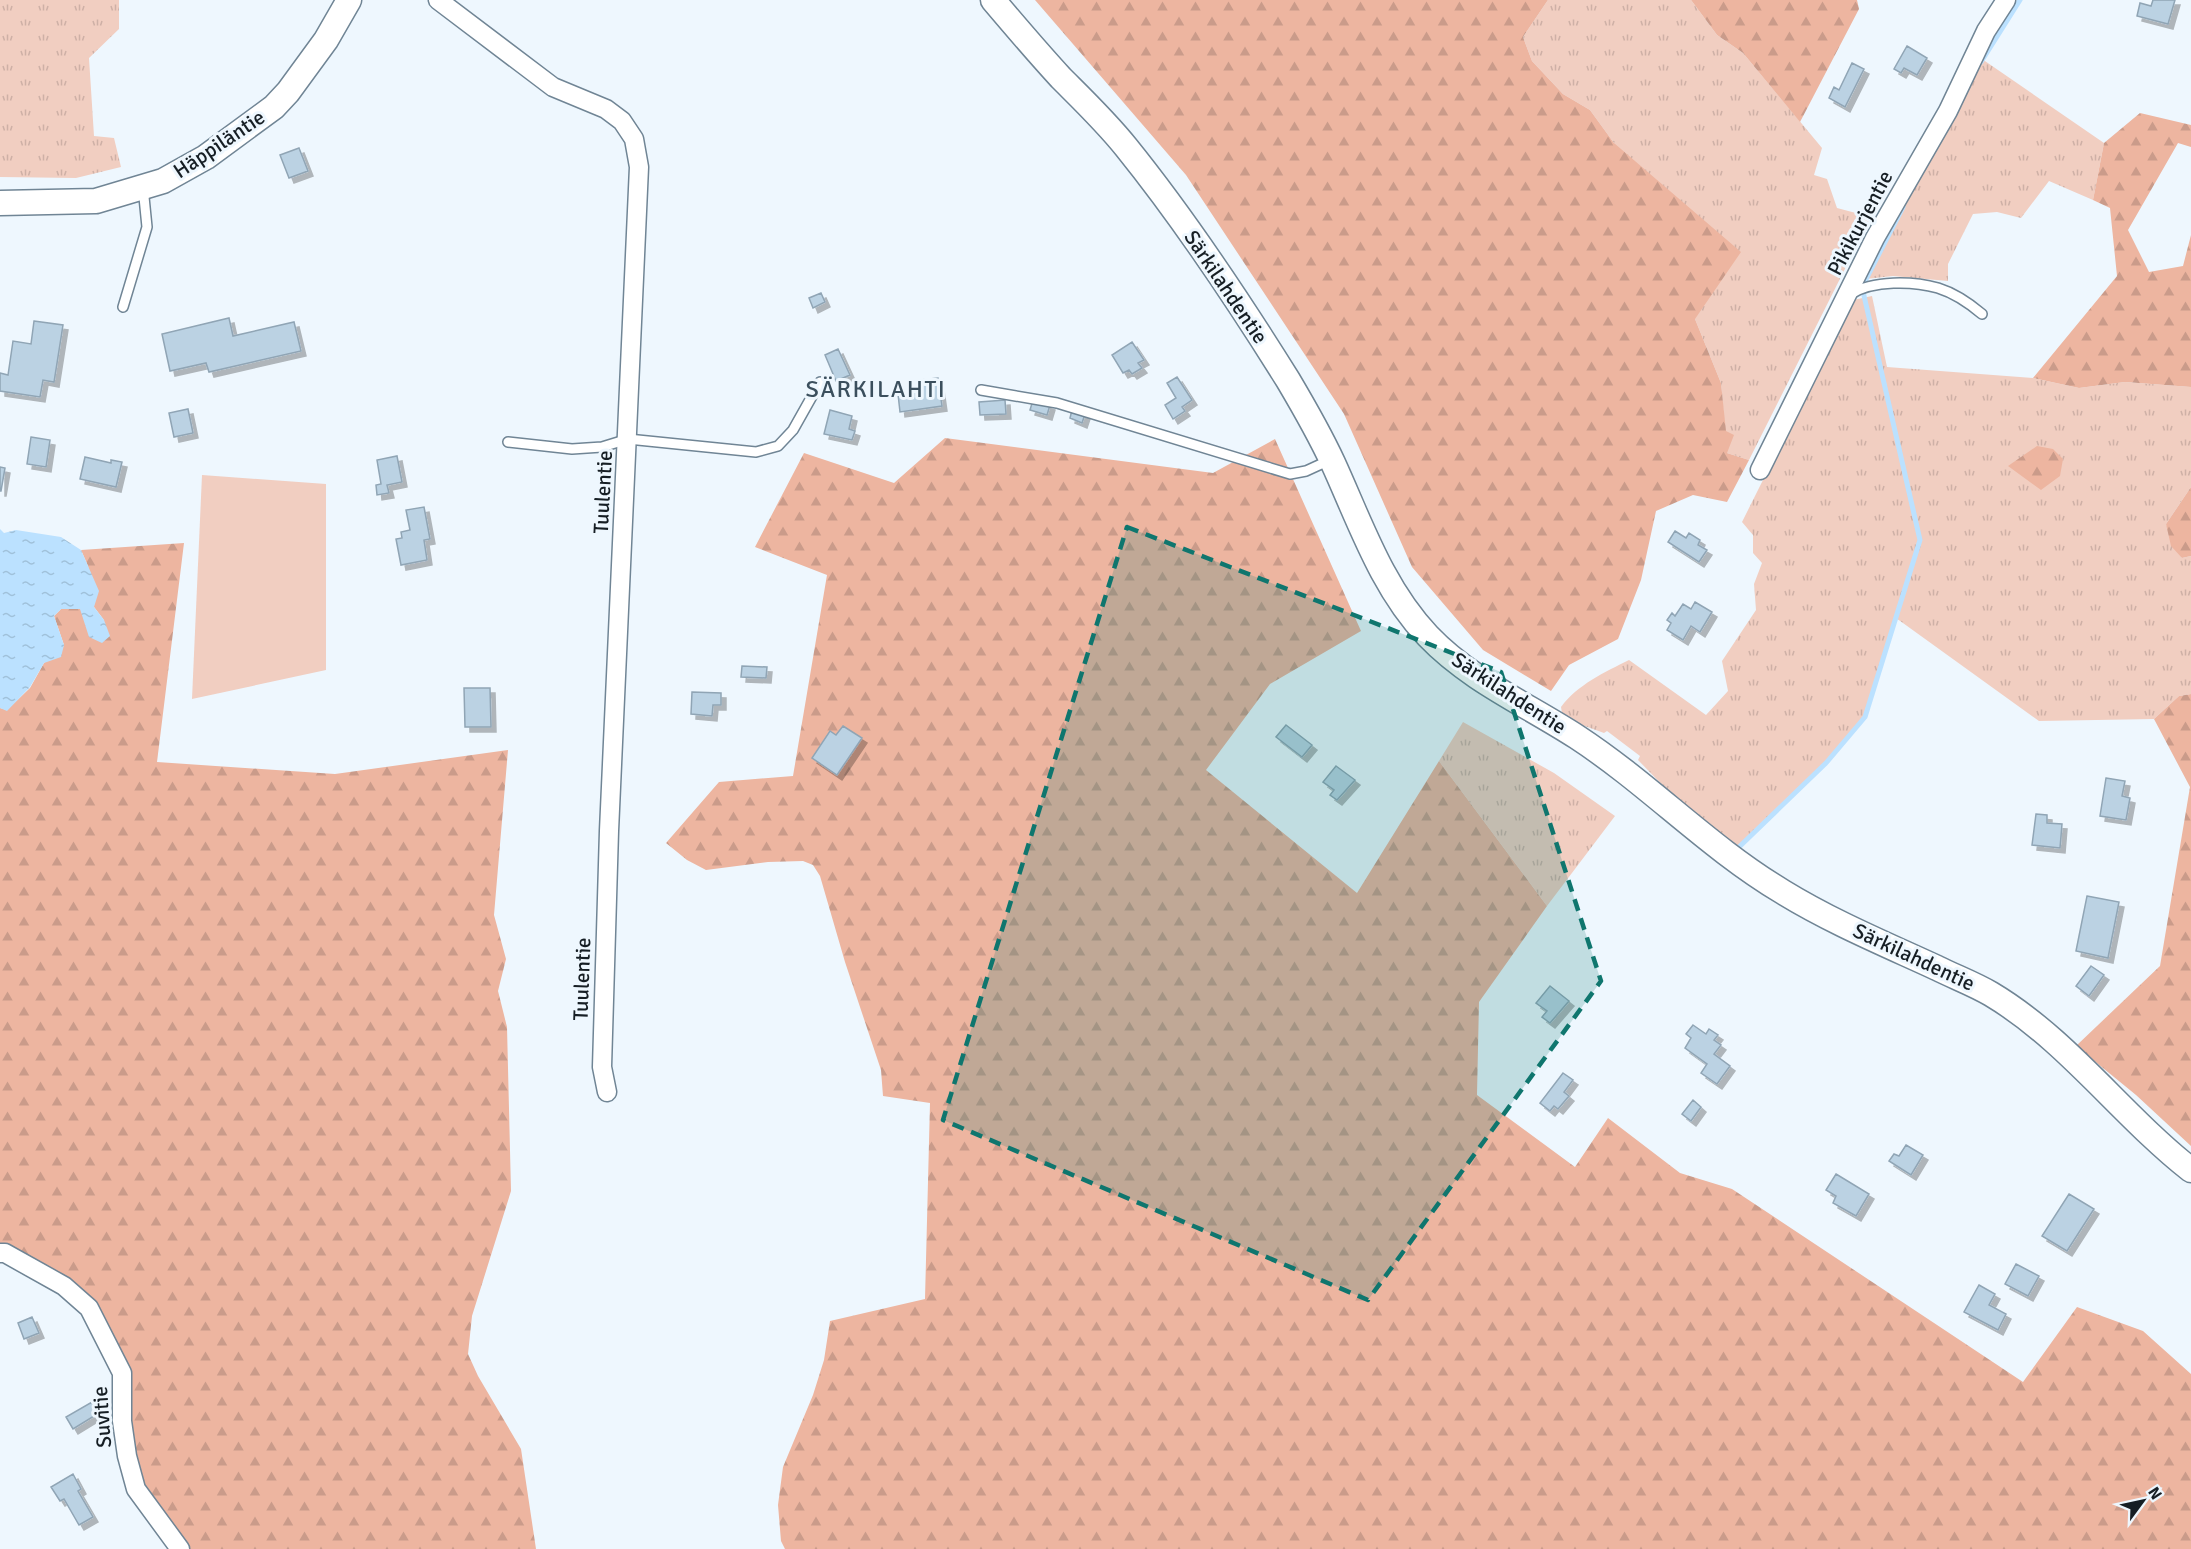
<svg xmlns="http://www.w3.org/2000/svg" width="2191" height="1549" viewBox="0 0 2191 1549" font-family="Signika,sans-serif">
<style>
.grass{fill:url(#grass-tufts)}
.forest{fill:url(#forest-firs)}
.garden{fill:#f1cec1}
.water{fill:url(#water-ripples)}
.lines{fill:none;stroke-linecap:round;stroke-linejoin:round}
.stream{stroke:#bbe1ff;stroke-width:5}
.building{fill:#bbd2e3;stroke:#90a5b5;stroke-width:1.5;filter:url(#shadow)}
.lane-casing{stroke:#708595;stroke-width:12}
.street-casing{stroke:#708595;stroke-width:21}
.secondary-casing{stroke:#708595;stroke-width:27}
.lane{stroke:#fff;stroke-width:9}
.street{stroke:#fff;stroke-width:18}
.secondary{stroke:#fff;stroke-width:24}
.marked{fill:#0f766e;fill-opacity:0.2;stroke:#0f766e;stroke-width:4.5;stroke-dasharray:12 8;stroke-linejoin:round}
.labels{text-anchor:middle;stroke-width:6;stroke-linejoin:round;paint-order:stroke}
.street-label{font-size:21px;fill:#161e24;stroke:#eef7fe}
.quarter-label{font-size:24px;letter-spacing:1.5px;fill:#3b4f5d;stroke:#eef7fe}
</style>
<defs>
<pattern id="grass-tufts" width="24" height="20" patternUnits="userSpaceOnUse" patternTransform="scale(1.5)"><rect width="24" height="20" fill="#f1cec1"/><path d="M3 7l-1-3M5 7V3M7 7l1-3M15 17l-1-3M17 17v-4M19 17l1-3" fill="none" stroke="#ceb0a6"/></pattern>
<pattern id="forest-firs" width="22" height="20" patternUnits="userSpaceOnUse" patternTransform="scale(1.5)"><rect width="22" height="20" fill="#edb5a0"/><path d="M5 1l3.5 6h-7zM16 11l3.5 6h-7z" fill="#ca9b8a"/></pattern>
<pattern id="water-ripples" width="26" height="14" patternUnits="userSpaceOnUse" patternTransform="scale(1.5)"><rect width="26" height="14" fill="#bbe1ff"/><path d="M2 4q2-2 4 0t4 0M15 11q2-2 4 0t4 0" fill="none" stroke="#a0c1da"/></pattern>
<filter id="shadow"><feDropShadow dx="5" dy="5" stdDeviation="0" flood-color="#0004"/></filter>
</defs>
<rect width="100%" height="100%" fill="#eef7fe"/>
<path class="grass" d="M0 0H119V29L89 58 94 136 114 138 121 167 76 178 0 177Z
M1548 0H1691L1717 35 1743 53 1822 148 1814 175 1827 179 1837 208 1871 217 1749 460 1727 453 1721 383 1695 319 1614 143 1590 110 1563 94 1532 61 1523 37Z
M1982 59 2104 143 2093 200 2049 181 2021 218 1997 212 1973 214 1948 264V281L1893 276 1866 279Z
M1872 296 1887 367 2033 378 2079 388 2125 382 2191 387V487L2166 524 2182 558 2191 556V694L2179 696 2154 719 2039 721 1896 618 1865 717 1826 763 1737 849 1677 800 1638 760 1640 756 1607 731 1604 733 1571 721 1562 713 1561 707C1577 685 1605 672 1629 660L1706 715 1728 691 1722 661 1756 610 1754 584 1762 563 1753 553V535L1742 522 1853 300Z
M1463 722 1554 773 1615 816 1547 906 1439 761Z"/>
<path class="forest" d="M1035 0H1548L1523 37 1532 61 1563 94 1590 110 1614 143 1741 252 1695 319 1721 383 1726 431 1734 435 1727 453 1749 460 1727 502 1693 495 1656 511 1641 580 1618 639 1569 665 1551 691 1483 650 1412 567 1344 414 1186 175Z
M1691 0H1857L1859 9 1800 122 1743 53 1717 35Z
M2140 113 2191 125V147L2178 143 2128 230 2149 272 2183 266 2191 235V387L2125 382 2079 388 2033 378 2117 276 2110 208 2093 200 2104 143Z
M945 438 1213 473 1275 439 1361 631 1270 684 1206 770 1357 893 1439 761 1547 906 1479 1002 1477 1095 1575 1167 1608 1118 1680 1173 1732 1189 2023 1382 2077 1307 2143 1331 2191 1374V1549H785L781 1541 778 1505 783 1467 813 1395 824 1360 830 1321 925 1299 930 1103 883 1096 881 1070 845 962 820 876 813 865 803 861 768 862 706 870 687 860 666 843 719 782 793 776 827 575 755 547 804 453 894 483Z
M2037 446 2053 449 2063 459 2060 476 2041 490 2008 466Z
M2191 487V556L2182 558 2171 546 2166 524Z
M184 543 157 762 335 774 508 750 494 915 506 959 498 991 507 1027 511 1191 472 1316 468 1354 478 1376 521 1449 536 1549H180L136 1489 123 1394 89 1308 0 1253V708L7 710 30 688 44 663 64 645 54 616 61 609H80L104 620 94 607 88 566 81 550Z
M2191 694V1146L2136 1095 2076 1046 2160 966 2190 787 2154 719 2179 696Z"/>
<path class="garden" d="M202 475 326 484V670L192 699Z"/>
<path class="water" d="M0 529 4 533 16 530 61 537 81 550 99 591 94 607 104 620 110 636 102 643 89 637 80 609H61L54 616 64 645 61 657 44 663 30 687 7 711 0 708Z"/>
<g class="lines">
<path class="stream" d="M1981 62 2020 0
M1737 849 1826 763 1865 717 1920 540 1862 287 1903 207"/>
</g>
<path class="building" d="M2153 0H2175L2168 24 2137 16 2140 3 2151 6Z
M1907 46 1927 58 1917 75 1904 68 1901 73 1894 69Z
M1852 63 1864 69 1845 107 1829 98 1834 87 1839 90Z
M299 148 308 171 289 178 280 155Z
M821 293 825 302 813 308 809 298Z
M229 318 233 336 294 322 301 351 209 372 206 363 170 371 162 334Z
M34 321 63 325 54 382 43 380 40 397 0 391V373L8 375 13 341 31 344Z
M1132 342 1144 360 1138 363 1142 368 1132 374 1129 370 1123 373 1112 355Z
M838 349 850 375 836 381 825 355Z
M1177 377 1192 400 1182 407 1185 411 1173 419 1165 405 1176 398 1167 383Z
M938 378 942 406 900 412 898 394 922 391 921 380Z
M1005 400 1006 414 980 415 979 402Z
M1033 400 1050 405 1047 415 1030 410Z
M188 409 193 433 174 437 169 413Z
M830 410 852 416 849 429 855 431 852 440 824 434Z
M1072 410 1085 414 1082 423 1070 418Z
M31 437 50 440 46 467 27 464Z
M397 456 402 482 387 485 389 493 377 495 376 485 381 484 377 460Z
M85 457 111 463V460L122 462 116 487 80 479Z
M0 467 5 468 1 491H0Z
M424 507 430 539 424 540 427 560 401 565 396 539 402 538 401 532 410 530 406 510Z
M1675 531 1686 538 1689 533 1700 540 1698 545 1707 550 1699 562 1668 542Z
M1695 602 1712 612 1700 632 1691 626 1683 640 1667 630 1671 623 1667 620 1672 613 1675 616 1683 604 1691 609Z
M742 666 767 667 766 678 741 677Z
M464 688H490L491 727H465Z
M692 692 721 693V705H713L712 716 691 714Z
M1286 725 1312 745 1302 757 1276 737Z
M843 726 862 738 837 775 812 758 830 731 836 735Z
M1336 766 1355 780 1337 800 1330 795 1334 790 1323 782Z
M2106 778 2125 781 2122 796 2130 798 2126 820 2100 816Z
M2036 814 2047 815V823L2062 824 2060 848 2032 845Z
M2087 896 2119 902 2108 958 2076 951Z
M2091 966 2104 975 2089 996 2076 986Z
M1550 986 1569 1001 1550 1023 1542 1017 1547 1011 1536 1003Z
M1693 1025 1706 1034 1709 1029 1718 1035 1714 1040 1721 1045 1714 1054 1730 1066 1717 1084 1701 1073 1707 1064 1685 1048 1691 1038 1686 1034Z
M1563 1073 1573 1080 1564 1092 1569 1096 1558 1109 1554 1106 1550 1111 1540 1103Z
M1693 1100 1701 1107 1691 1121 1682 1114Z
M1906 1145 1923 1155 1911 1175 1889 1161 1894 1154 1899 1156Z
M1836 1174 1869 1194 1856 1216 1833 1203 1836 1196 1826 1190Z
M2069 1194 2094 1209 2067 1251 2042 1236Z
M2016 1264 2039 1276 2028 1296 2005 1284Z
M1979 1285 1995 1294 1989 1305 2006 1314 1998 1330 1964 1312Z
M32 1317 39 1333 24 1339 18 1323Z
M92 1402 99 1413 73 1429 66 1417Z
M73 1474 81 1489 78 1491 93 1517 79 1525 64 1499 60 1501 51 1487Z"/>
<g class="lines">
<g class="lane-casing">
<path id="lane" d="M1851 294C1873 280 1913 281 1938 288 1954 293 1969 303 1982 314
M123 307 147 227 143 187
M981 390 1057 403 1290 474 1306 471 1330 460
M508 442 572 449 602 447 628 439 756 452 778 446 793 430 820 382"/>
</g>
<g class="street-casing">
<path id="street" d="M438 0 553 87 606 109 622 121 634 139 639 167 609 831 602 1067 607 1092
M1760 470 1875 238 1948 111 1986 31 2006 0
M0 1253H5L64 1286 89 1308 122 1373V1421L127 1456 136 1489 180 1549"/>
</g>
<g class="secondary-casing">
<path id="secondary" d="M993 0C1015 26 1038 53 1061 78 1083 100 1106 122 1126 147 1185 220 1238 300 1288 380 1304 407 1320 435 1333 463 1360 522 1382 588 1428 636 1470 680 1526 704 1577 737 1649 784 1709 848 1783 892 1832 922 1885 944 1937 968 1955 977 1974 984 1991 994 2068 1040 2121 1115 2191 1170
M0 203 96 201 163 181 206 157 274 107 288 92 326 40 349 0"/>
</g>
<use href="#lane" class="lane"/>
<use href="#street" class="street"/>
<use href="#secondary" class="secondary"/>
</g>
<path class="marked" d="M1127 527 1501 672 1601 981 1368 1300 943 1120Z"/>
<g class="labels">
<g class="street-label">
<text transform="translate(219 144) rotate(-34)" y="7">Häppiläntie</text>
<text transform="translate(1860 223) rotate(-62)" y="7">Pikikurjentie</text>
<text transform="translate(1226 287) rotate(56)" y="7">Särkilahdentie</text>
<text transform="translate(603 492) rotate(-87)" y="7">Tuulentie</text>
<text transform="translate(1509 693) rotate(33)" y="7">Särkilahdentie</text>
<text transform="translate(1914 957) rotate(25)" y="7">Särkilahdentie</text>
<text transform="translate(582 979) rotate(-88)" y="7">Tuulentie</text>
<text transform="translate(102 1417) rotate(-94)" y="7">Suvitie</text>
</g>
<g class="quarter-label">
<text x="876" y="397">SÄRKILAHTI</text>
</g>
</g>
<g transform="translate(2143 1501) rotate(57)" stroke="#eef7fe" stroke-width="4.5" paint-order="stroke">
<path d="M0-4.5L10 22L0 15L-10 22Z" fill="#161e24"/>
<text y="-9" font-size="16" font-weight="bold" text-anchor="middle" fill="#161e24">N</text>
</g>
</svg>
